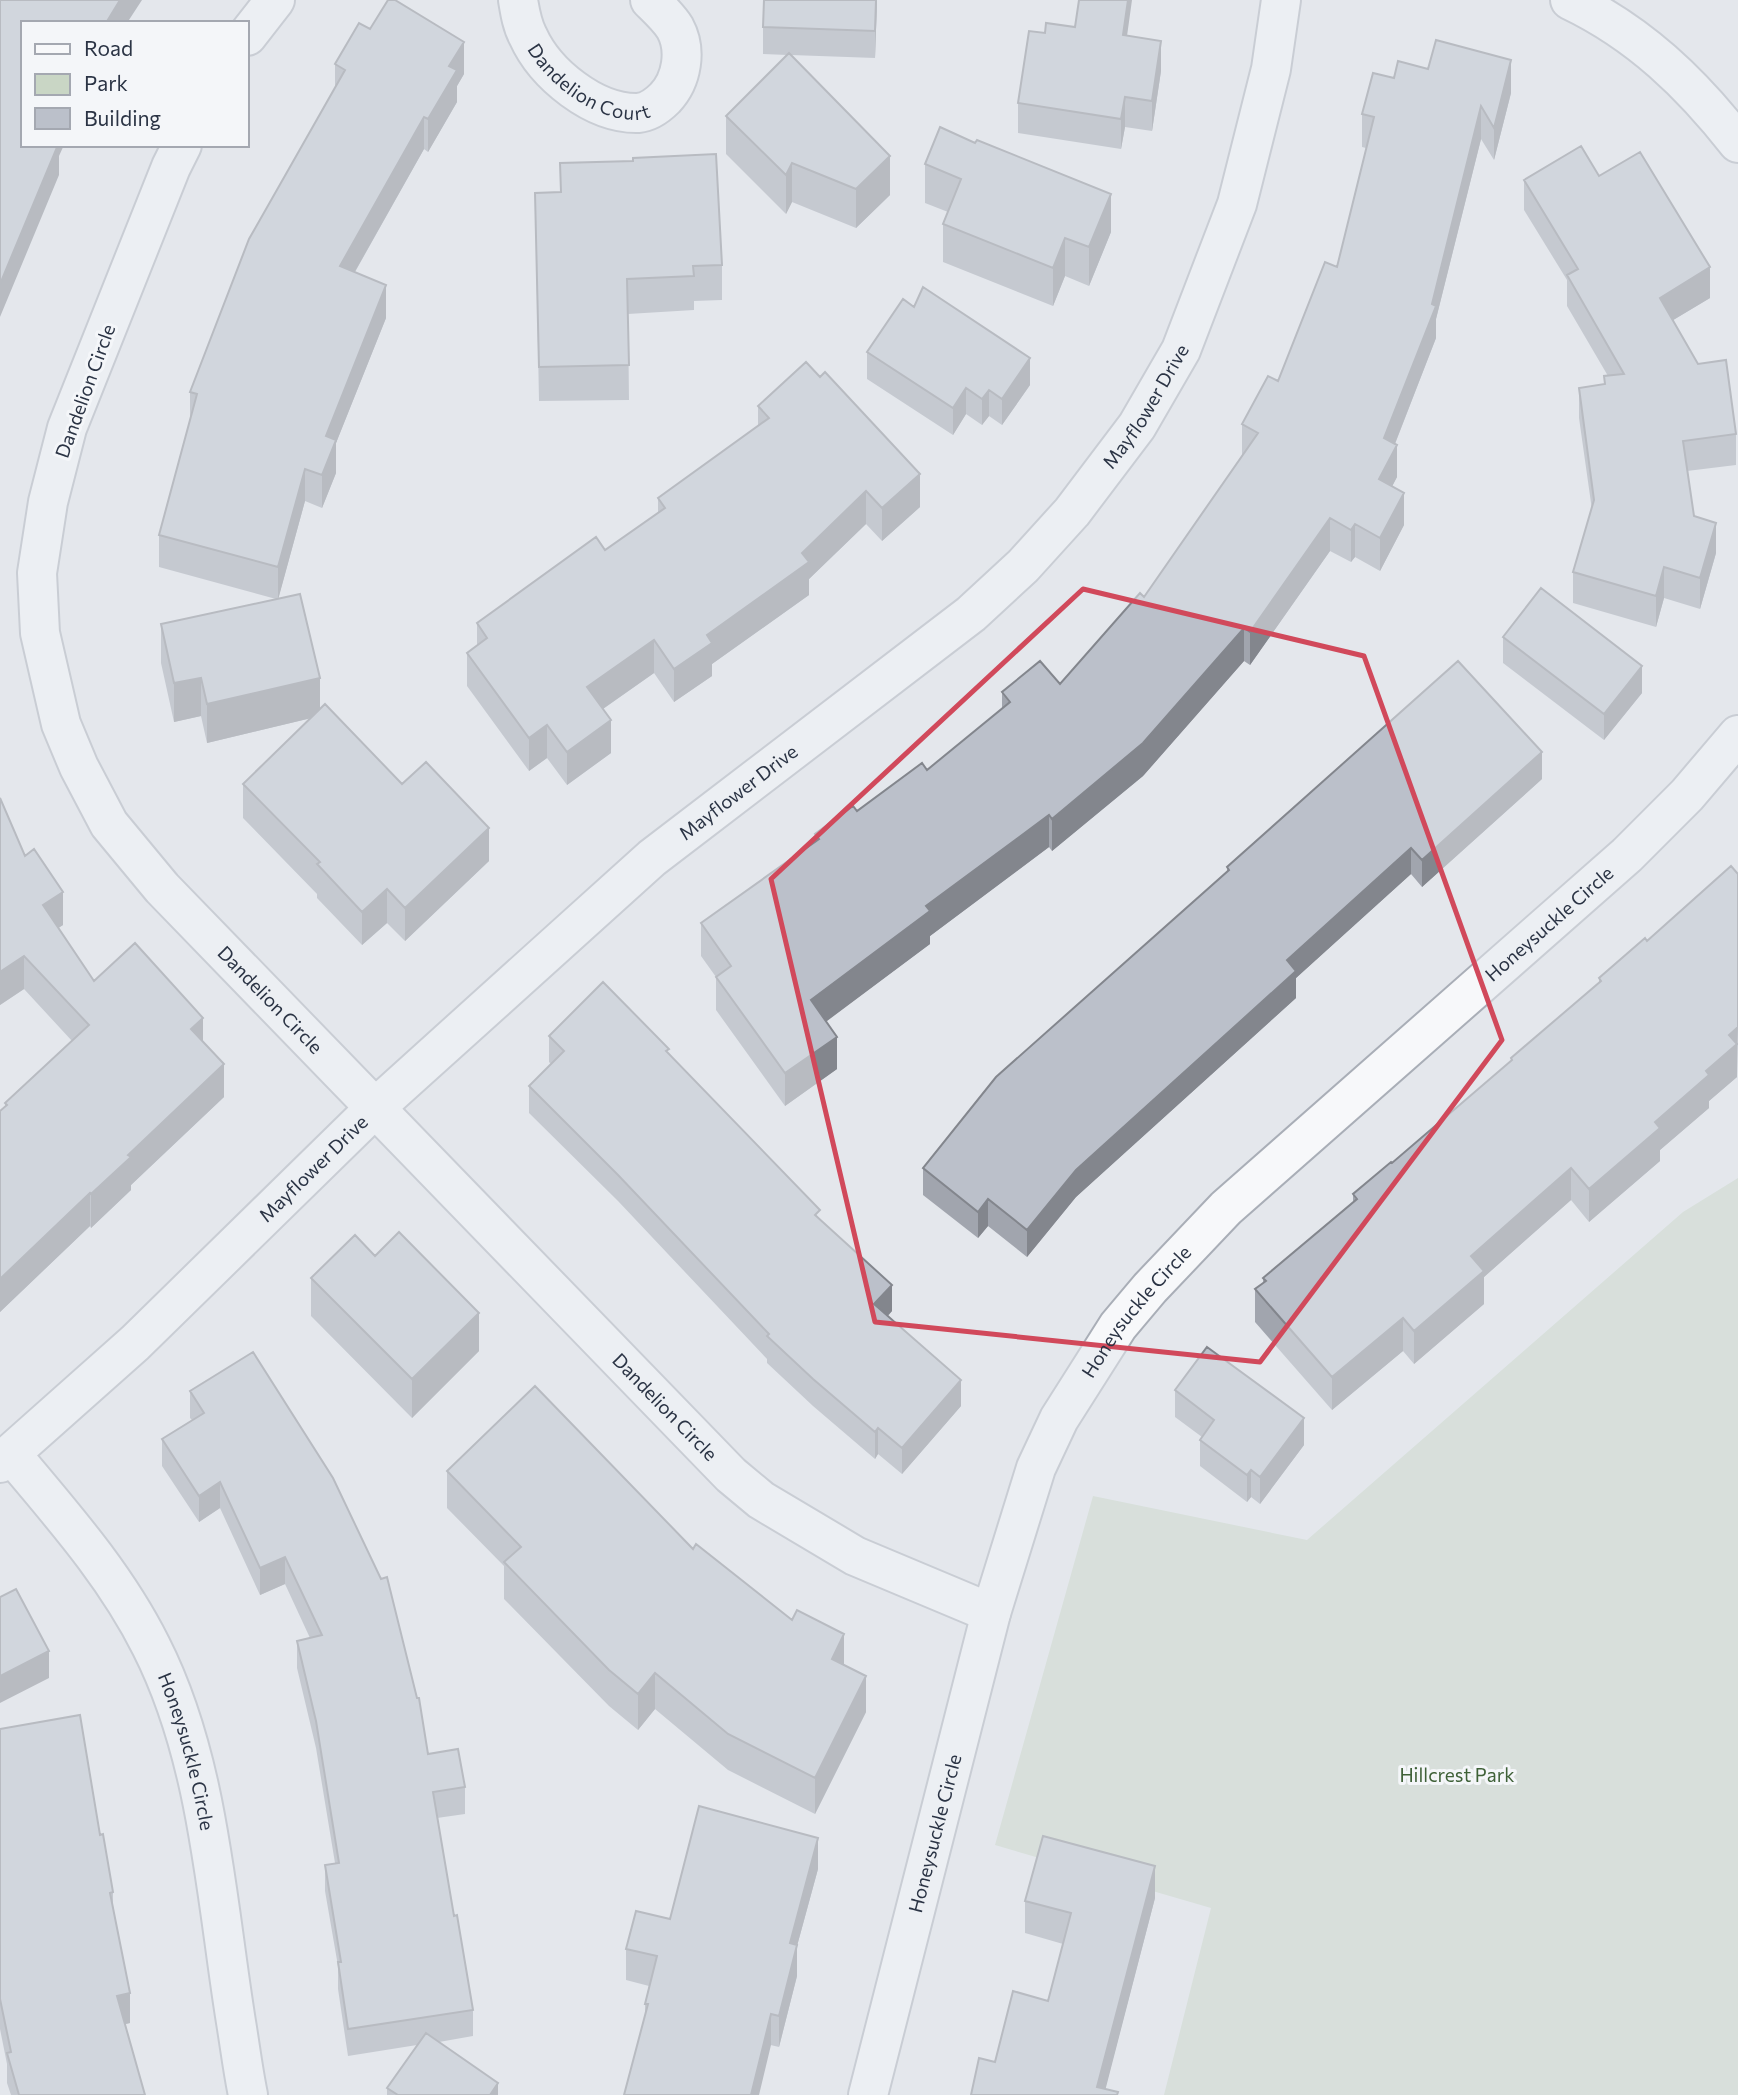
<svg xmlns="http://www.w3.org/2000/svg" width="1738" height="2095" viewBox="0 0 1738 2095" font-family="Commissioner,sans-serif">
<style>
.green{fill:#c9d6c5}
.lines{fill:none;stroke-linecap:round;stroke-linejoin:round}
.minor-casing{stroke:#a9aeb7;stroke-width:42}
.minor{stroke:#f7f8fa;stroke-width:38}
.wall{fill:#a1a5ae}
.shaded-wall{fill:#83868d}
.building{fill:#bbc0ca;stroke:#83868d;stroke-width:2}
.marked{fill:none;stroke:#d1495b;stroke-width:5;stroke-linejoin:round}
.labels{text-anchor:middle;stroke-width:6;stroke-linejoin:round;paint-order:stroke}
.street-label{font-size:19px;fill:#2b3445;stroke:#f4f6f9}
.park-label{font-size:19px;fill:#3f6138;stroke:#f4f6f9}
</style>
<rect width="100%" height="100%" fill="#e4e7ec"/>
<path class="green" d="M1738 1178V2095H1164L1211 1908 995 1845 1093 1496 1307 1540 1683 1212Z"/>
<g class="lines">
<g class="minor-casing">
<g id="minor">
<path id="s1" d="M518 0C520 12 522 25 528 36 545 74 594 114 638 113 649 112 657 106 665 98 682 80 687 50 675 28 669 18 658 8 650 0"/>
<path d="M1570 0C1639 33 1691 83 1738 143"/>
<path d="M247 36 275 0"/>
<path id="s2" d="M182 145 171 167 67 428 48 502 37 573 40 633 61 724 79 767 109 824 162 888 731 1475 761 1500 855 1556 991 1613"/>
<path id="s3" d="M11 1454C62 1515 115 1574 151 1646 209 1760 216 1898 236 2022 240 2046 243 2071 248 2095"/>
<path id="s4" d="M0 1463 135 1343 376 1107 652 858 971 614 1023 566 1072 512 1137 426 1181 350 1237 204 1271 69 1281 0"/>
<path id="s5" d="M868 2095 991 1613 1036 1468 1059 1419 1118 1326 1150 1288 1226 1208 1627 855 1687 795 1738 735"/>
</g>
</g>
<use href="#minor" class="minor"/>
</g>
<path class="wall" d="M877 0 875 58 791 55 890 195 856 228 792 202 786 214 726 154V116L787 55 763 54V27Z
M1075 27 1127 36 1161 71 1152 131 1125 127 1121 149 1018 133V103L1045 33Z
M370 29 464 74 457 86V102L428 152 424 149 355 272 386 318 336 443V473L322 508 305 501 278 599 320 710 489 861 405 941 387 923 362 945 317 898V894L243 818V784L311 718 207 743 201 716 174 722 161 663V624L276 599 159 567V535L190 419V392L335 87V64Z
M1394 78 1511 93 1494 160 1481 139 1436 319V338L1395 444 1397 477 1392 486 1404 525 1380 571 1355 557 1351 562 1330 551 1250 665 1244 661 1143 776 1052 851 1049 847 930 936V944L826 1021 837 1069 785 1106 716 1010V977L701 956V923L815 842V834L927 770 1002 709V692L1060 684 1144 597 1242 456V424L1278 381 1337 267 1366 148 1362 147V114Z
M560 163 722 265V300L694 301V310L628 314 629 400 539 401 535 193 560 192Z
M925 164 1111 232 1089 286 1065 276 1053 306 943 262V224L948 212 925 203Z
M1599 176 1710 298 1673 320 1736 434V465L1687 471 1694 516 1716 553 1700 609 1664 598 1656 627 1573 603V572L1592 510 1579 418V388L1604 384V376H1608L1567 306V280L1524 210V180Z
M867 352 1030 385 1002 425 989 416 982 425 966 414 953 435 867 379Z
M758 406 920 507 882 541 866 524 809 579V595L712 664V676L674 702 654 673 603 709 611 753 567 785 547 758 529 771 467 686V653L477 646V623L605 550 658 513V498L758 426Z
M1503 637 1642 693 1604 740 1503 663Z
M1542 779 1422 887 1411 874 1296 978V998L1076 1197 1027 1257 988 1226 978 1238 923 1195V1168L1227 873V867Z
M0 798 25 856 63 925 58 928 94 981 203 1042 224 1097 131 1185V1190L91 1228 90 1226 0 1312V1111L5 1106V1103L72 1041 24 989 0 1005Z
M1599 978 1737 1061V1077L1709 1101V1108L1660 1150V1161L1589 1222 1571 1200 1484 1277V1304L1414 1364 1403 1351 1332 1410 1255 1322V1289L1263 1283V1278L1353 1202V1194L1392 1163 1511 1061V1058L1599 983Z
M549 1036 669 1054 820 1219 892 1311 888 1316 961 1406 902 1474 878 1454 875 1459 813 1406 767 1363V1359L618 1201 529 1113V1086L551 1064 549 1062Z
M375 1256 479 1351 412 1418 311 1316V1278Z
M1175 1390 1304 1445 1260 1504 1251 1497 1247 1502 1200 1466V1440L1202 1437 1175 1417Z
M190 1391 428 1754 465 1787V1814L437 1818 454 1916 473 2010V2036L439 2042 498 2095H387V2088L417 2045 348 2056 338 1989V1966L325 1891V1865L335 1863 316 1748 297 1668V1641L310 1638 285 1584 260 1595 220 1508 199 1522 162 1466V1439L192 1420 190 1418Z
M447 1471 693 1549 844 1665 866 1712 815 1814 728 1770 655 1709 638 1730 609 1706 504 1599V1566L447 1508Z
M0 1729 100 1835 113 1892V1906L130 2023 125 2024 145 2095H11L7 2083V2064L0 2029Z
M818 1869 797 1946V1976L779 2047 645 2016V2004L649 1986 626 1980V1949L670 1919Z
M1155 1898 1105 2089 1118 2095 995 2062 1048 2001 1063 1944 1025 1933V1901Z"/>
<path class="shaded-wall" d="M120 0H142L127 23H106Z
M876 0H877L875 58V31Z
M1128 0H1132L1123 65V35Z
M1161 41V71L1152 131V101Z
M464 42V74L457 86V102L428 152V119L449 66Z
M1511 60V93L1494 160V128Z
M1125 97V127L1121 149V119Z
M1481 106V139L1436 319V338L1387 464 1397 445V477L1379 512V479L1384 438 1432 304Z
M424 117V149L340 298V266Z
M52 145H64L59 156V175L0 317V284Z
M890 156V195L856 228V189Z
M792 163V202L786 214V175Z
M1111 194V232L1089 286V247Z
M1065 238V276L1053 306V268Z
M1710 267V298L1660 328V298Z
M386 285V318L336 443V473L322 508V475L326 436Z
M1030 358V385L1002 425V399Z
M966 388V414L953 435V408Z
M989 390V416L982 425V399Z
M305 469V501L278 600V567Z
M920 474V507L882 541V508Z
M866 491V524L809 579V595L712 664V676L674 702V669L707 635 802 553Z
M1404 493V525L1380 571V538Z
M1330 518V551L1250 665V632Z
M1716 523V553L1700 609V578Z
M1355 524V557L1351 562V530Z
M1664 567V598L1656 627V596Z
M1244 628V661L1143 776 1052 851V819Z
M654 640V673L587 720V687Z
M1642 666V693L1604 740V714Z
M201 678V716L174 722V683Z
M320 678V716L207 743V704Z
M611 720V753L567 785V752Z
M547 725V758L529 771V738Z
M1542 752V779L1422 887V860Z
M1049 815V847L930 936V944L811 1033V1000L926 906Z
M489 828V861L405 941V908Z
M1411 848V874L1296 978V998L1076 1197 1027 1257V1230L1076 1170 1287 960Z
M387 889V923L362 945V912Z
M63 892V925L43 938V905Z
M24 956V989L0 1005V972Z
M203 1018V1051L191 1029Z
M1738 1027 1737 1077 1709 1101V1108L1660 1150V1161L1589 1222V1189L1706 1071 1729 1035Z
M837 1037V1069L785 1106V1073Z
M224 1064V1097L131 1185V1190L91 1228V1194L128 1155Z
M1571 1168V1200L1484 1277V1304L1414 1364V1331L1471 1256Z
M90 1193V1226L0 1312V1279Z
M988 1199V1226L978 1238V1212Z
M892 1285V1311L874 1330V1304Z
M479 1313V1351L412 1418V1379Z
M1403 1318V1351L1332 1410V1377Z
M961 1380V1406L902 1474V1448Z
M1304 1418V1445L1260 1504V1477Z
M878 1428V1454L875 1459V1432Z
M1251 1470V1497L1247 1502V1475Z
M220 1482V1508L199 1522V1496Z
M285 1557V1584L260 1595V1568Z
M844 1634V1671L832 1659Z
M49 1651V1678L0 1703V1676Z
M655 1673V1709L638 1730V1694Z
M866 1676V1712L815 1814V1778Z
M818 1838V1869L797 1946V1976L779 2047V2016L790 1943Z
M1155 1866V1898L1104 2095 1097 2087Z
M130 1993V2023L117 2026V1996Z
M771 2014V2045L759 2095H751Z
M498 2083V2095H490Z"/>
<path class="building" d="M0 0H120L106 23H23V145H58L0 284Z
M388 0H395L464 42 449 66 457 70 428 119 424 117 340 266 386 285 326 436 336 440 322 475 305 469 278 567 159 535 197 394 190 392 249 239 345 70 335 64 359 23 370 29Z
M764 0H876L875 31 763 27Z
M1079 0H1128L1123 35 1161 41 1152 101 1125 97 1121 119 1018 103 1029 31 1045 33 1046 23 1075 27Z
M1436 40 1511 60 1494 128 1481 106 1432 304 1436 306 1384 438 1397 445 1379 479 1404 493 1380 538 1355 524 1351 530 1330 518 1250 632 1244 628 1143 743 1052 819 1049 815 926 906 930 911 811 1000 837 1037 785 1073 716 977 731 966 701 923 819 839 815 834 853 806 857 811 922 763 927 770 1010 702 1002 692 1040 661 1060 684 1140 593 1144 597 1258 433 1242 424 1268 376 1278 381 1325 262 1337 267 1374 117 1362 114 1373 73 1394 78 1398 61 1428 69Z
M789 53 890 156 856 189 792 163 786 175 726 116Z
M940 127 975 143 977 140 1111 194 1089 247 1065 238 1053 268 943 224 961 179 925 164Z
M1581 146 1599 176 1640 152 1710 267 1660 298 1698 364 1726 360 1736 434 1683 441 1694 516 1716 523 1700 578 1664 567 1656 596 1573 572 1594 500 1579 388 1605 384 1604 376 1624 374 1567 275 1578 269 1524 180Z
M716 154 722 265 693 266 694 276 627 279 629 365 539 367 535 193 561 192 560 163 633 161V158Z
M923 287 1030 358 1002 399 989 390 982 399 966 388 953 408 867 352 903 299 914 307Z
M806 362 820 377 825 372 920 474 882 508 866 491 802 553 809 562 707 635 712 643 674 669 654 640 587 687 611 720 567 752 547 725 529 738 467 653 487 638 477 623 596 537 605 550 665 508 658 498 769 418 758 406Z
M1541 588 1642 666 1604 714 1503 637Z
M300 594 320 678 207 704 201 678 174 683 161 624Z
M1458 661 1542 752 1422 860 1411 848 1287 960 1296 971 1076 1170 1027 1230 988 1199 978 1212 923 1168 996 1077 1229 870 1227 867Z
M325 704 402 784 426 762 489 828 405 908 387 889 362 912 317 864 320 862 243 784Z
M0 798 25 856 34 849 63 892 43 905 94 981 135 943 203 1018 191 1029 224 1064 128 1155 131 1157 91 1194 90 1193 0 1279V1111L7 1105 5 1103 89 1025 24 956 0 972Z
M1731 866 1738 874V1027L1729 1035 1737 1044 1706 1071 1709 1075 1655 1122 1660 1128 1589 1189 1571 1168 1471 1256 1484 1271 1414 1331 1403 1318 1332 1377 1255 1289 1266 1281 1263 1278 1357 1199 1353 1194 1391 1162 1392 1163 1512 1060 1511 1058 1601 981 1599 978 1645 938 1647 941Z
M603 982 669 1049 666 1051 820 1210 815 1215 892 1285 874 1304 961 1380 902 1448 878 1428 875 1432 813 1379 767 1336 769 1334 618 1175 529 1086 564 1051 549 1036Z
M399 1232 479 1313 412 1379 311 1278 355 1235 375 1256Z
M1207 1347 1304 1418 1260 1477 1251 1470 1247 1475 1200 1440 1214 1420 1175 1390Z
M253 1352 333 1478 381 1579 387 1577 417 1698H419L428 1754 458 1749 465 1787 433 1792 454 1916 457 1915 473 2010 348 2029 338 1962H341L325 1865 339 1863 316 1721 297 1641 322 1635 285 1557 260 1568 220 1482 199 1496 162 1439 204 1413 190 1391Z
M535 1386 693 1549 696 1544 792 1620 797 1610 844 1634 832 1659 866 1676 815 1778 728 1734 655 1673 638 1694 609 1670 504 1562 521 1547 447 1471Z
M16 1589 49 1651 0 1676V1597Z
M80 1715 100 1835 103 1834 113 1892 110 1893 130 1993 117 1996 145 2095H19L7 2053 11 2052 0 1999V1729Z
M699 1806 818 1838 790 1943 797 1945 779 2016 771 2014 751 2095H624L648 2004H645L657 1956 626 1949 636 1911 670 1919Z
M1043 1836 1155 1866 1097 2087 1118 2092 1117 2095H971L979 2058 995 2062 1013 1991 1048 2001 1071 1913 1025 1901Z
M426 2033 498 2083 490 2095H398L387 2088Z"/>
<path d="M0 0H1738V2095H0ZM1083 589 1364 656 1502 1040 1260 1362 875 1322 771 879Z" fill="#e4e7ec" fill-opacity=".55" fill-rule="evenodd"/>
<path class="marked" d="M1083 589 1364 656 1502 1040 1260 1362 875 1322 771 879Z"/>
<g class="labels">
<g class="street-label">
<text dy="7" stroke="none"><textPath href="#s1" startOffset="119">Dandelion Court</textPath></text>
<text transform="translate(85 391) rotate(-70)" y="7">Dandelion Circle</text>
<text dy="7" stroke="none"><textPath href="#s4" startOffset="1564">Mayflower Drive</textPath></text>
<text dy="7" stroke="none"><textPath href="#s4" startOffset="998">Mayflower Drive</textPath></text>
<text dy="7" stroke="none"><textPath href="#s5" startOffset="1404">Honeysuckle Circle</textPath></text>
<text dy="7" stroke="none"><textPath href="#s2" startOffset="957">Dandelion Circle</textPath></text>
<text dy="7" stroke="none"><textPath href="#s4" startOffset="430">Mayflower Drive</textPath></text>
<text dy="7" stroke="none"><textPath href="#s5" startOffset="836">Honeysuckle Circle</textPath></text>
<text dy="7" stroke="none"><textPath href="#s2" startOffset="1524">Dandelion Circle</textPath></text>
<text dy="7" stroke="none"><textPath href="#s3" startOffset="350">Honeysuckle Circle</textPath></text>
<text dy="7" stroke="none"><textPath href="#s5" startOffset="270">Honeysuckle Circle</textPath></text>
</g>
<g class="park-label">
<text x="1457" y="1782">Hillcrest Park</text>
</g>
</g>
<rect x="21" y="21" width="228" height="126" fill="#f4f6f9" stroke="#a4a8b1" stroke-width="2"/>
<rect x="35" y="44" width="35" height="10" fill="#f7f8fa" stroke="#a4a8b1" stroke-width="2"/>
<text x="84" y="56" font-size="21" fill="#2b3445">Road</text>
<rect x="35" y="74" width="35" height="21" fill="#c9d6c5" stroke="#a4a8b1" stroke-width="2"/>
<text x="84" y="91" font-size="21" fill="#2b3445">Park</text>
<rect x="35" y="108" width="35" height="21" fill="#bbc0ca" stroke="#a4a8b1" stroke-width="2"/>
<text x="84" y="126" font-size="21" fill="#2b3445">Building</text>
</svg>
